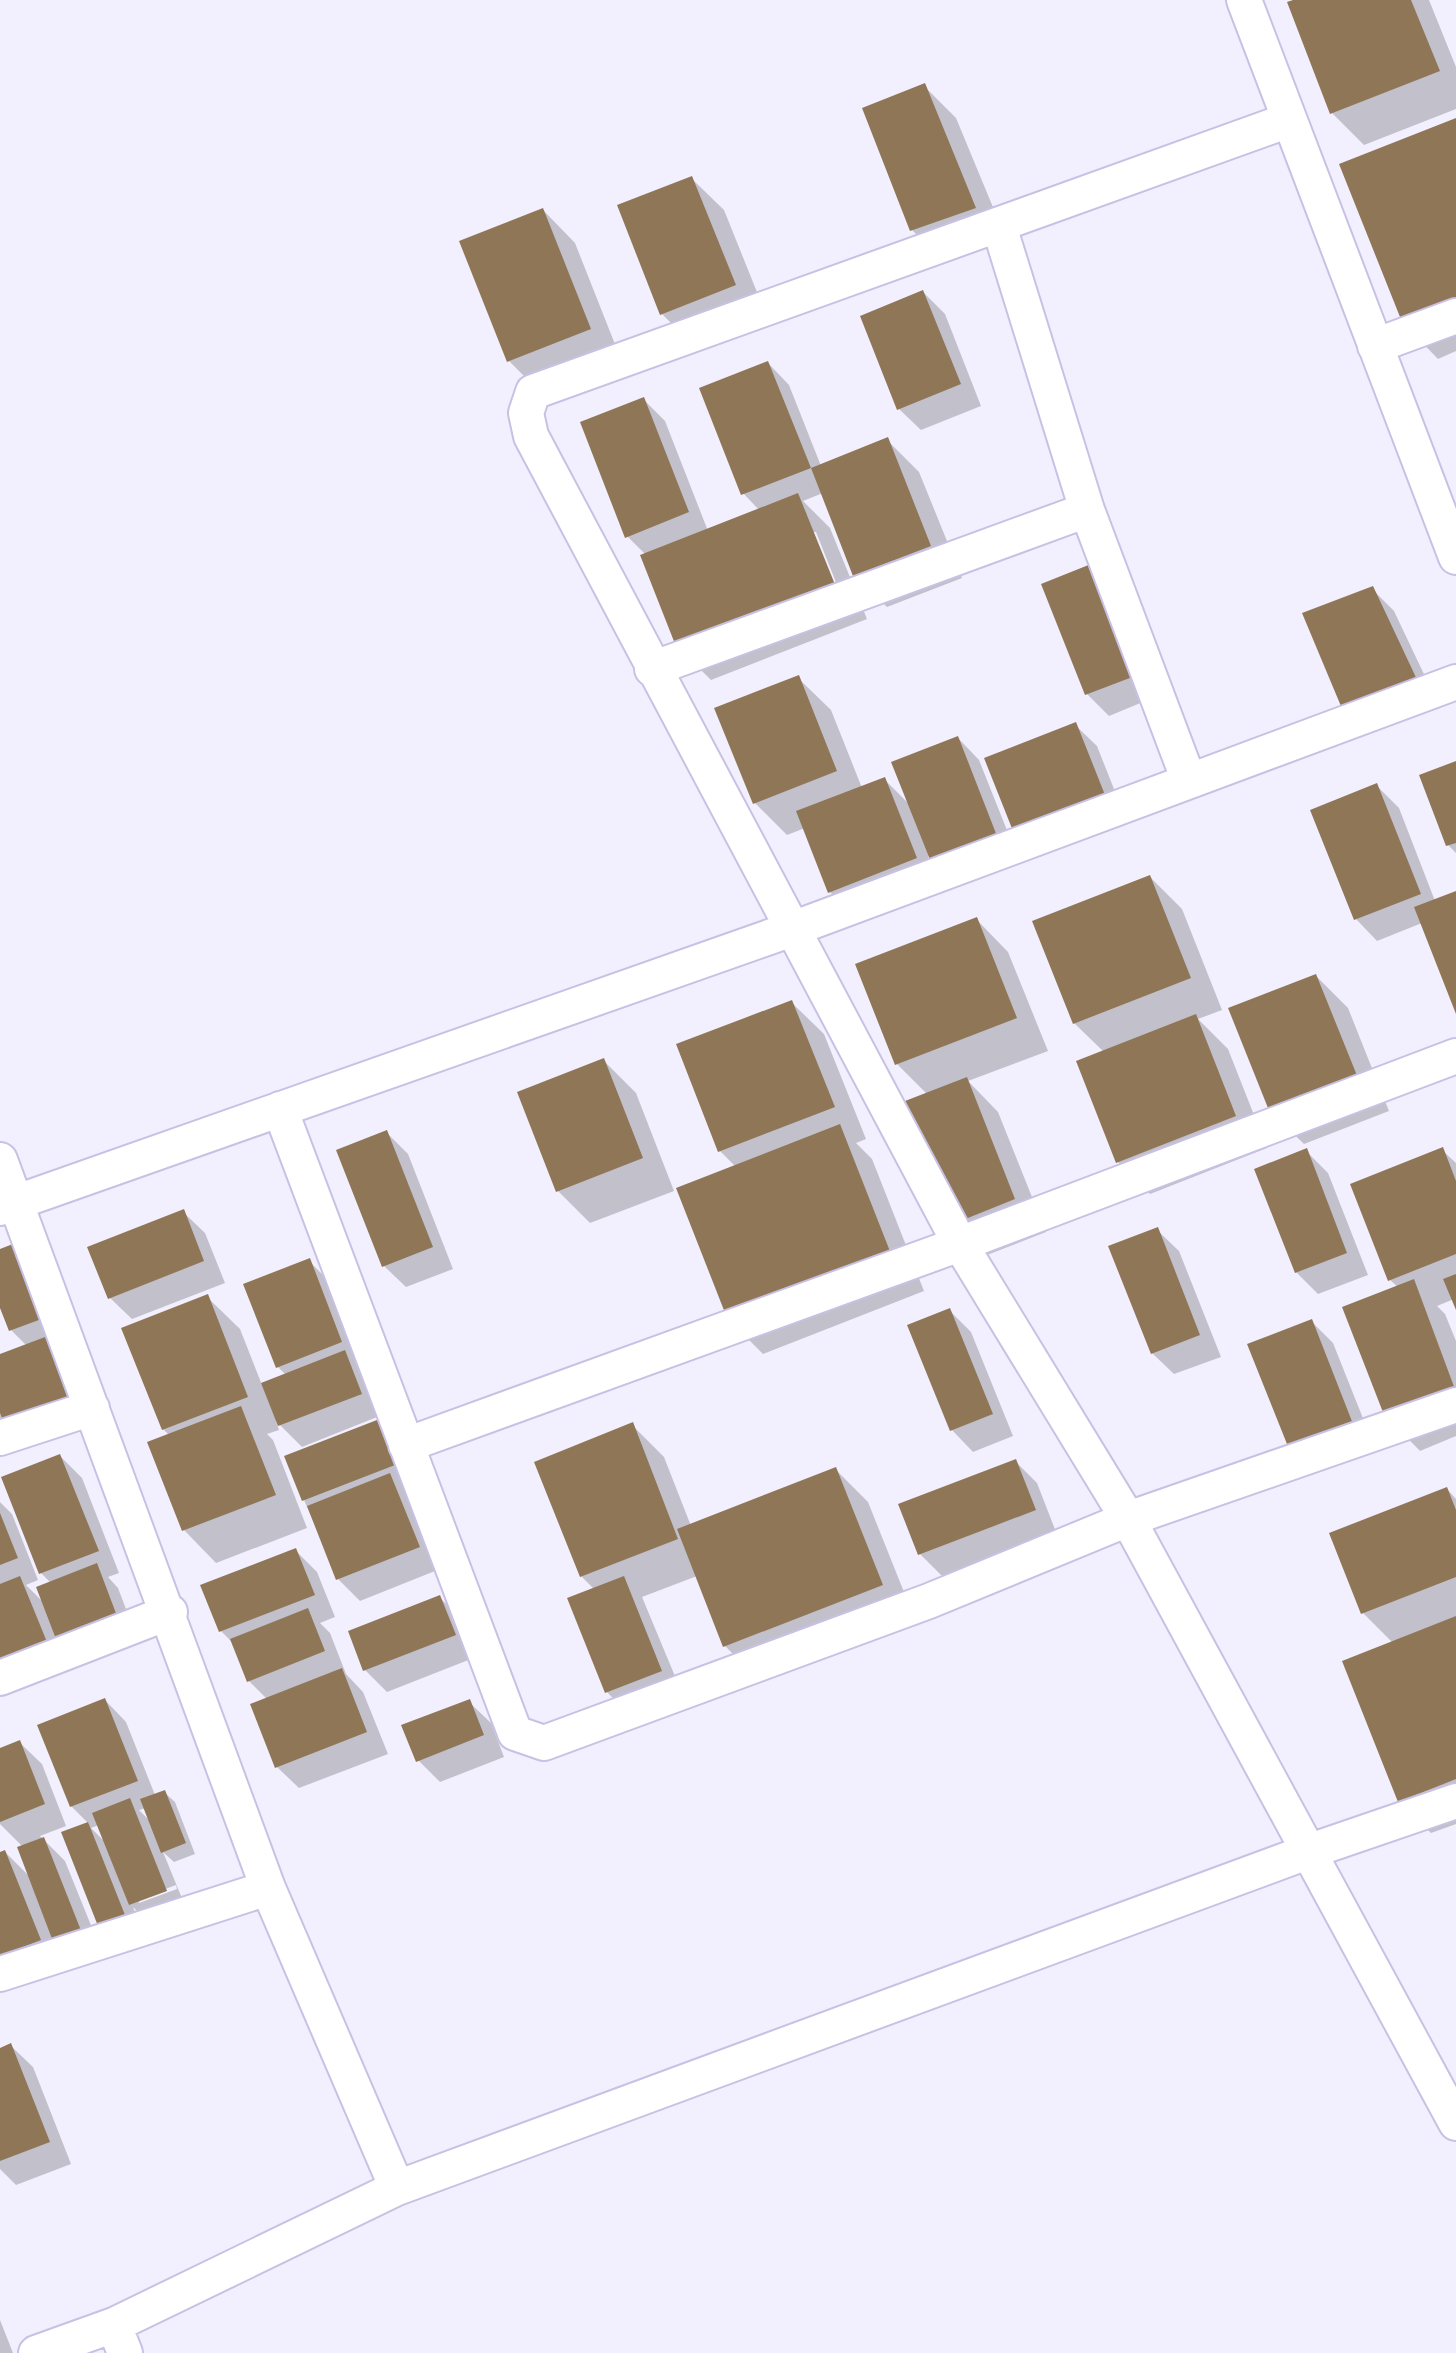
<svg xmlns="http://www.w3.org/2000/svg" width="1456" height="2353" viewBox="0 0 1456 2353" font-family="'Nunito Sans',sans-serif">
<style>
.shadow{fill:#0003;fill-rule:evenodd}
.building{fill:#8f7657}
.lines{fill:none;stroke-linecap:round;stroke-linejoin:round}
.minor-casing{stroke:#c8c1e4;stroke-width:38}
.minor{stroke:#fff;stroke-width:34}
</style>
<rect width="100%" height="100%" fill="#f2f0fe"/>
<path class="shadow" d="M1299 0H1429L1456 67V109L1364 145 1332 113Z
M924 86 956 118 1007 241 944 262 912 230Z
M1456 120V351L1438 359 1406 326Z
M691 178 724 210 767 317 694 346 662 314Z
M543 210 575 243 622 362 541 393 509 361Z
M923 292 945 314 981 406 921 430 899 409Z
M768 363 789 385 821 466 887 440 919 472 962 578 887 607 855 575 823 493 803 501 830 528 867 619 711 680 678 647 646 555 627 536 643 399 665 421 708 531 760 511 743 493ZM811 532H816L841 595 838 597Z
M1091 566 1155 697 1109 716 1087 694Z
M1372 589 1394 611 1440 708 1367 732Z
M798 678 831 710 862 788 884 779 911 806 958 738 979 760 1018 858 955 883 928 856 937 880 852 914 830 892 805 828 787 835 755 803Z
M1075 725 1097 746 1127 822 1039 857 1017 835Z
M1456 763V853L1448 845Z
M1377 786 1399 808 1435 901 1456 893V1009L1422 923 1377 941 1356 919Z
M1150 877 1182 909 1222 1010 1198 1019 1228 1049 1267 1148 1150 1194 1118 1162 1104 1052 1074 1023Z
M976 919 1008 952 1048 1051 968 1081 998 1112 1046 1232 987 1255 955 1223 927 1094 897 1064Z
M1316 976 1348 1008 1389 1111 1304 1144 1271 1112Z
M791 1002 824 1034 866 1139 856 1143 872 1159 924 1291 763 1354 731 1322 736 1167 720 1151Z
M603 1060 636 1093 674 1191 590 1223 558 1191Z
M386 1132 408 1154 453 1269 406 1287 384 1266Z
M1442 1150 1456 1163V1305L1454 1299 1437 1306 1445 1314 1456 1341V1436L1420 1451 1388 1418 1398 1287 1390 1280Z
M1306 1151 1328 1173 1368 1275 1318 1294 1296 1272Z
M183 1212 205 1233 225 1283 132 1319 110 1298Z
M1157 1230 1179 1251 1221 1357 1174 1374 1152 1353Z
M0 1251 74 1358 17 1450 0 1457V1356L27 1346 11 1330 0 1302Z
M309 1261 331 1283 363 1364 357 1366 366 1375 382 1415 302 1447 276 1421 279 1430 267 1434 273 1440 307 1528 216 1563 184 1530 150 1443 169 1435 163 1429 207 1297 240 1329 262 1385 286 1375 278 1367Z
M949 1310 971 1332 1013 1436 973 1452 952 1430Z
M1311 1321 1333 1343 1374 1446 1313 1470Z
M377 1422 398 1444 416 1487 405 1491 412 1497 440 1569 360 1601 338 1579 304 1500Z
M632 1425 664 1457 691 1526 836 1470 868 1502 914 1617 757 1678 725 1646 697 1576 642 1597 682 1693 628 1714 607 1692 595 1590 581 1576Z
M60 1456 82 1478 119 1573 108 1577 118 1588 137 1638 0 1690V1502L12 1514 38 1580 26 1585 45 1604 51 1583 41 1573Z
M1015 1461 1037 1483 1056 1532 942 1576 920 1554Z
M1447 1489 1456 1499V1824L1431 1833 1399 1801 1393 1643 1363 1613Z
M295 1550 317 1572 335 1617 320 1623 330 1633 346 1674 363 1692 388 1754 299 1788 277 1767 267 1699 249 1681 235 1645 221 1631 203 1586Z
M440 1598 462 1619 476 1657 387 1692 365 1670Z
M105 1700 126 1722 155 1795 164 1792 175 1802 195 1854 174 1862 163 1852 188 1913 152 1926 133 1907 145 1937 121 1946 63 1834 89 1824 71 1806ZM146 1808 151 1822 139 1810ZM99 1825 107 1844 91 1828ZM176 1885 177 1889 139 1903V1899Z
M469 1702 491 1723 504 1757 440 1782 418 1760Z
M20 1743 42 1764 66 1826 40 1836 65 1861 103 1955 78 1964 52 1938 61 1962 0 1961V1854L5 1852 31 1878 23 1847 0 1824V1750Z
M11 2046 33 2067 71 2164 16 2185 0 2169V2050Z
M0 2320 13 2353H0Z"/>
<path class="building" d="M1293 0H1411L1440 71 1330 114 1287 2Z
M925 83 976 208 910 231 862 108Z
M1456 118V307L1404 327 1339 164Z
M692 176 736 285 660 315 617 205Z
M543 208 591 329 507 362 459 241Z
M923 290 961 384 897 410 860 316Z
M768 361 811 468 741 495 699 388Z
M644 397 689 512 625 538 580 422Z
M888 437 931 546 853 576 811 468Z
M798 493 836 587 677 649 640 555Z
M1091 564 1135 676 1085 695 1041 584Z
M1373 586 1420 686 1343 711 1302 613Z
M799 675 837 771 753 804 714 708Z
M1076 722 1107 800 1015 836 984 758Z
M958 736 997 836 931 862 891 762Z
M1456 761V843L1446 846 1419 775Z
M885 777 917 858 828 893 796 811Z
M1377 783 1421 894 1354 920 1310 810Z
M1150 875 1191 978 1073 1024 1032 921Z
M1456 891V1014L1414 907Z
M977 917 1017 1018 895 1065 855 964Z
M1316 974 1358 1078 1270 1113 1228 1008Z
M792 1000 835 1107 718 1152 676 1044Z
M1196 1014 1236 1116 1116 1163 1076 1061Z
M604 1058 643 1158 556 1192 517 1092Z
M967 1077 1015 1199 953 1224 905 1101Z
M840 1124 893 1259 729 1323 676 1188Z
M387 1130 433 1247 382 1267 336 1150Z
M1443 1147 1456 1181V1254L1388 1281 1350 1184Z
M1307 1148 1347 1253 1295 1273 1254 1169Z
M184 1209 204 1261 108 1299 87 1247Z
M1158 1227 1200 1335 1151 1354 1108 1246Z
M18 1242 47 1317 9 1331 0 1308V1249Z
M310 1258 342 1342 276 1368 243 1284Z
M1456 1274V1310L1443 1279Z
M1414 1279 1456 1392 1386 1420 1342 1307Z
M208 1294 248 1397 162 1430 121 1328Z
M950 1308 993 1414 950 1431 907 1325Z
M1312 1319 1353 1424 1289 1449 1247 1344Z
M53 1334 78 1396 5 1425 0 1413V1354Z
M345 1350 362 1394 278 1426 261 1383Z
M241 1406 276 1495 182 1531 147 1442Z
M377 1420 395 1465 302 1501 284 1456Z
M633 1422 678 1539 580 1577 534 1462Z
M60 1454 99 1551 39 1574 1 1477Z
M1016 1459 1036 1510 918 1555 898 1504Z
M836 1467 883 1585 723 1647 677 1529Z
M390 1473 420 1547 336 1580 307 1506Z
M1447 1487 1456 1510V1577L1361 1614 1329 1533Z
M0 1513 18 1558 0 1565Z
M296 1548 315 1595 219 1632 200 1585Z
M97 1563 117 1616 56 1639 36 1587Z
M20 1576 47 1642 0 1660V1584Z
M624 1576 662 1671 605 1693 567 1598Z
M440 1595 456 1635 363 1671 348 1631Z
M308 1608 325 1651 247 1682 230 1639Z
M1456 1616V1779L1398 1802 1342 1661Z
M342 1668 367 1732 275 1768 250 1704Z
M105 1698 138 1781 70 1807 37 1725Z
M470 1699 484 1735 416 1762 401 1725Z
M20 1740 45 1804 0 1822V1748Z
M165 1790 186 1843 161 1853 140 1799Z
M130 1798 167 1891 129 1905 92 1813Z
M88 1822 125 1915 98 1926 61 1832Z
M44 1837 82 1933 54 1944 17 1847Z
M5 1850 41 1940 0 1956V1852Z
M11 2043 50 2142 0 2161V2048Z"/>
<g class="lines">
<g class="minor-casing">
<path id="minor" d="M1244 0 1456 557
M1289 120 533 392 526 413 531 436 960 1244 1128 1519 1456 2123
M999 226 1087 510 1189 781
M1375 346 1456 316
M652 669 1087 510
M280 1109 515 1733 544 1743 929 1601 1128 1519 1456 1405
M0 1160 268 1888 397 2188
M0 1208 795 928 1456 682
M0 1438 92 1408
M406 1445 960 1244 1456 1056
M0 1678 170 1612
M0 1974 268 1888
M114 2325 125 2353
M36 2353 114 2325 397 2188 1310 1851 1456 1801"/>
</g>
<use href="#minor" class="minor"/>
</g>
</svg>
